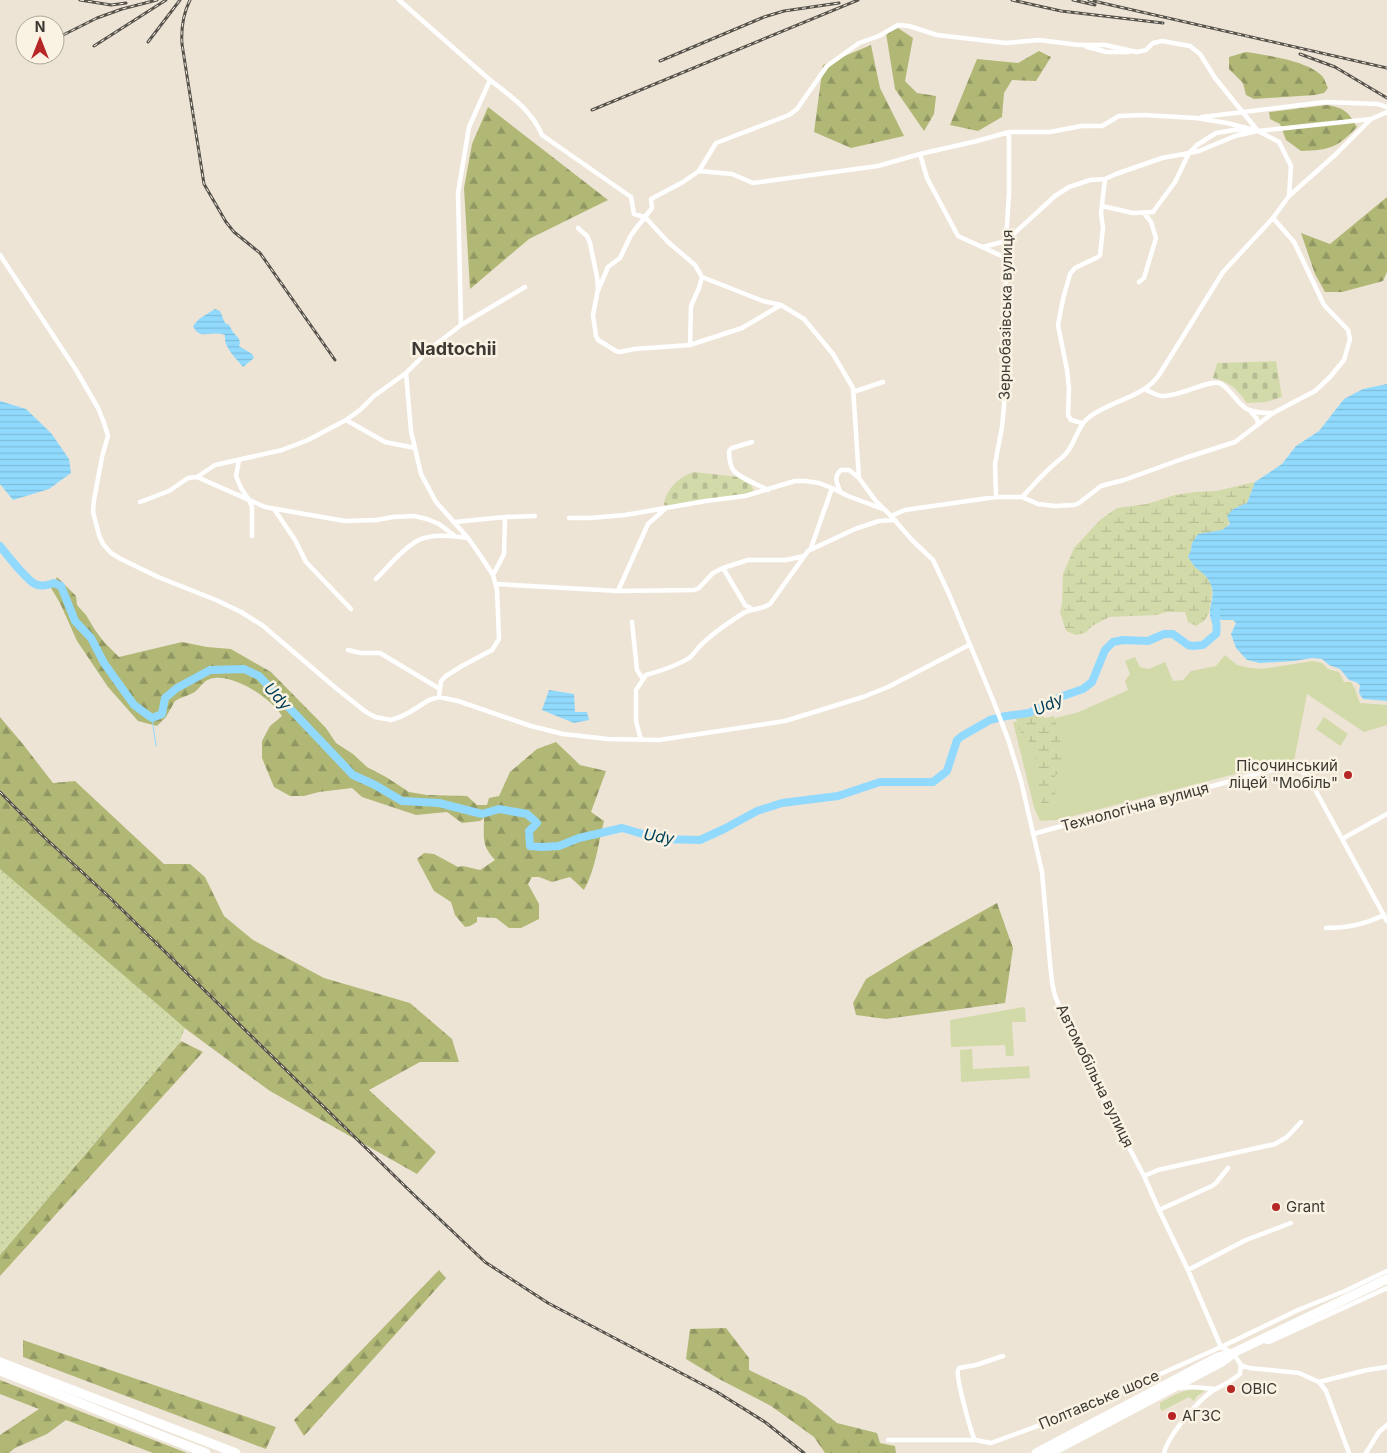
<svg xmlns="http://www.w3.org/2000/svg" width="1387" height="1453" viewBox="0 0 1387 1453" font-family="Inter,sans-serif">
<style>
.green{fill:#d3daaa}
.forest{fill:url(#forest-firs)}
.wetland{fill:url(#wetland-marsh)}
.cemetery{fill:url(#cemetery-stones)}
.garden{fill:url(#garden-dots)}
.water{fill:url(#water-rules)}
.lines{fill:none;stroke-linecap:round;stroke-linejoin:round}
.stream{stroke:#91dafe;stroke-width:1}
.river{stroke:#91dafe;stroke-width:8}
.street{stroke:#fff;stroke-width:4.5}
.highway{stroke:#fff;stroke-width:9}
.rail-casing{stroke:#56524c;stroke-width:3}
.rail{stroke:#faf2e3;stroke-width:1;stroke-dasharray:4;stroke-linecap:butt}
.poi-dot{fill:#b52625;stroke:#faf2e3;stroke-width:2}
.labels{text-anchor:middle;stroke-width:5;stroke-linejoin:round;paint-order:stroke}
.street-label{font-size:15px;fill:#3c3934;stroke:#faf2e3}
.poi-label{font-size:15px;fill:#3c3934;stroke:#faf2e3;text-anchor:start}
.water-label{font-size:16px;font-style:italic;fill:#004058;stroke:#faf2e3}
.quarter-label{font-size:18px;font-weight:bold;fill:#3c3934;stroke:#faf2e3}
</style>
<defs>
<pattern id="forest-firs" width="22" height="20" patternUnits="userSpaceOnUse" patternTransform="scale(1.25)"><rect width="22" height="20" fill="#b1b876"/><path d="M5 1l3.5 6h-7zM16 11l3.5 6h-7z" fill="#919762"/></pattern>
<pattern id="wetland-marsh" width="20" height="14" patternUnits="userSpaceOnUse" patternTransform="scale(1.25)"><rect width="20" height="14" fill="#d3daaa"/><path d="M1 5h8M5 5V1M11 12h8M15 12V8" fill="none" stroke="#b6bc93"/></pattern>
<pattern id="cemetery-stones" width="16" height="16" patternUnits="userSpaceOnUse" patternTransform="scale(1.25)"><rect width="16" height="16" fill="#d3daaa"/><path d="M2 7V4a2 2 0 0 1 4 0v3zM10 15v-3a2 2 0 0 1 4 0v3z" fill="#b6bc93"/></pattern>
<pattern id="garden-dots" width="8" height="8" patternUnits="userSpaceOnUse" patternTransform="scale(1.25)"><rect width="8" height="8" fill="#d3daaa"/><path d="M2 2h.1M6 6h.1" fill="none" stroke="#b6bc93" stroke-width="1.8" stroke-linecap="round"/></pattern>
<pattern id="water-rules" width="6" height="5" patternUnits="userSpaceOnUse" patternTransform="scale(1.25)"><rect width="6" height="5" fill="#91dafe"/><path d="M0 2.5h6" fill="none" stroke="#7ebcda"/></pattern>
</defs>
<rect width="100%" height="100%" fill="#ede4d6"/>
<path class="green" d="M1225 655 1237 665 1250 668 1262 669 1313 661 1322 663 1328 669 1339 672 1344 682H1351C1356 689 1357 696 1360 703L1387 705V725L1364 732 1307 694 1294 761H1286L1057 820 1040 821 1034 807 1013 722 1048 720 1079 712 1128 690 1125 681 1130 674 1125 661 1135 657 1140 667 1149 669 1165 662 1173 681 1183 680 1191 671 1216 666Z
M1324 717 1348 734 1340 746 1316 729Z
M1023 1007 1025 1008 1026 1022H1012L1014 1056H1006L1005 1045 951 1047 950 1020Z
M972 1049 973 1069 1029 1066 1030 1078 961 1082 960 1050Z
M1202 1389 1205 1391 1197 1396 1194 1401 1189 1397 1162 1411 1160 1408V1403L1161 1402C1177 1394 1183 1389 1202 1389Z"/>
<path class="forest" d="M898 28 913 38 905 81 917 93 936 96 934 114 924 131 895 89 886 33Z
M871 45 880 88 904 136 851 148 814 132 823 65Z
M1039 51 1051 57 1036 81 1012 80 1004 93 1002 117 978 131 950 125 977 59 1018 63Z
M1246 52C1266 55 1310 61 1323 77 1325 80 1326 84 1328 88L1324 93 1315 95 1254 99 1246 95 1243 83 1229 69V57Z
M1327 105C1344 108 1348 111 1357 127 1337 148 1330 150 1301 151L1286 140 1280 124 1270 119 1269 112Z
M488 107 608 200 529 239 470 289 464 188 472 144Z
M1387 197V272L1383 281 1342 292H1325L1315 274 1301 233 1330 244Z
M57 577 76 596 77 605 86 615 95 630 104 642 119 657 182 642 207 647 231 649 271 672 326 728 336 743 353 754 367 767 386 777 409 792 427 795 467 796 477 805H487L489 798 499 796 510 772 537 749 556 742 580 765 606 771 591 812 604 821C598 844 596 868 584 890L570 877 552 882 539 877H532L528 884 539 904V919L521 928H509L496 918 477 917V922L470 926 465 927 455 915 451 902 434 891 417 859 424 853 434 854 458 867 463 866 480 870 495 860C481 846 484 836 484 818L480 821 462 823 447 812 416 815 362 797 352 788 319 792 304 796H290L274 787 262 758V741L270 726 282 716C271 698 236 676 215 678 202 679 201 689 193 693 187 696 181 697 175 701L166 717 157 726 138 721 108 687 77 641 60 603 51 588Z
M0 717 22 743 53 783 75 781 164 864H190L205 877 224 916 253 940 324 978 410 1003 452 1039 459 1062H420L369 1090 436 1152 417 1174 270 1091 110 973 0 871Z
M997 903 1013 948 1005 1003 886 1019 856 1015 853 1003 866 979 910 952Z
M181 1041 203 1052 0 1276V1255Z
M439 1270 446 1278 304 1436 294 1420Z
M726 1328 749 1358V1370L805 1397 837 1423 877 1433 880 1443 895 1446 896 1453H825L814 1437 771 1406 719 1379 686 1359 690 1329Z
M23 1340 276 1427 266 1449 23 1357Z
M0 1380 187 1453H153L66 1420 47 1434 15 1448 9 1453H0V1435L39 1409 0 1394Z"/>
<path class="wetland" d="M1255 482 1247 503 1233 509C1228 535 1222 531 1198 534L1192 543 1191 550 1194 566 1207 576 1211 585 1212 594 1209 613 1204 621 1196 626 1188 622 1185 612H1166L1157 615 1109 617 1092 626 1085 633 1076 635 1066 631 1060 612 1062 603 1063 574 1074 548 1100 520 1117 508 1147 504 1175 495 1195 492 1216 491Z
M1037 711 1045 718 1054 716 1061 743 1062 766 1054 778C1057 797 1056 797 1044 812L1036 786 1035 757 1029 742 1019 730 1016 718Z"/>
<path class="cemetery" d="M1276 361 1282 397 1266 402 1247 403C1237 389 1230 382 1213 378L1217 363Z
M694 472 738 477 751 485 754 491 753 493 665 506 664 504C666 489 680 476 694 472Z"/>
<path class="garden" d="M0 869 185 1028 179 1043 0 1255Z"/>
<path class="water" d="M215 309 220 311 225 323 229 325 233 332 239 339 240 343 239 346 252 354 254 358 243 367C236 358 223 347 225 335 211 330 200 341 193 326L199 319Z
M1387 384V701L1363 699 1359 693 1360 685 1356 682 1349 680 1340 669 1329 665 1322 659 1312 658 1294 661 1260 663 1247 660 1236 648 1231 634 1236 623 1233 620H1222L1216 617 1215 628C1203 608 1217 602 1211 585 1208 576 1202 573 1195 567 1193 564 1190 560 1188 557L1191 550 1192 543 1198 534 1222 530 1230 524 1227 516 1233 509 1247 503 1255 482 1282 464 1296 446 1319 431 1344 399 1363 389Z
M0 401 26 409 51 433 69 459 71 473 49 489 13 500 0 484Z
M549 690 574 694 575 712H587L589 720 574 723 542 710Z"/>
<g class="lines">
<path class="stream" d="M152 718 156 746"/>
<path class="river" d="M0 546C6 554 27 580 35 584 42 587 48 585 54 583L61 586 75 621 91 638 104 663 134 705 152 718 162 714 165 698 177 688 210 670 244 669 259 676 353 775 375 785 402 801 439 803 482 814 499 809 527 814 537 823 529 831 530 846 542 847 559 846 579 838 622 828 660 839 700 840 724 829 757 811 782 803 838 796 880 782H933L947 771 957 740 962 736 990 720 1006 716 1029 713 1060 697 1083 689 1092 682 1105 650 1113 642 1123 640 1148 641 1164 634H1173L1188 645 1193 646 1203 645 1216 634C1218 626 1215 619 1216 611"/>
<path class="street" d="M399 0 490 80 469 127 458 193 461 325
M1087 47 1107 52H1129
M490 80C511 96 532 111 542 135L631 197 634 214 645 217 668 242 695 265 702 277 763 301 781 305 804 319 833 354 853 388 859 478
M1202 117 1325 102 1378 104 1387 107
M920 154 927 178 958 236 1006 258
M699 171 716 143 789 115 797 109 827 66 859 43 879 36 898 25 909 26 937 35 1006 43 1039 40 1079 45H1105L1137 52 1146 50 1153 43 1162 41 1190 46 1200 54 1215 78 1258 131 1279 142 1291 166 1289 196
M1102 206 1133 213 1153 212 1175 182 1189 153 1199 151 1235 136 1257 131
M578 228 587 236 590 243 597 277 598 289 593 315 596 336 598 340 616 351 620 352 634 349 690 345 742 328 781 305
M983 247 1006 241 1055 196 1069 187 1090 180 1105 179 1116 174 1162 158 1189 153 1197 145 1216 133 1234 130H1247
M0 255 76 370 98 408 103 420 108 436 102 457 94 500 93 512 99 535 103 544 111 553 121 559 158 577 216 600 241 612 262 625 337 689 366 712 375 717 391 720 400 717 410 712 429 700 439 697 458 701 531 726 563 734 608 739 659 740 785 721 863 697 888 687 969 645
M1139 282 1144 278 1156 238 1151 222 1144 213
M597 293 608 267 620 258 631 235 652 208 651 199 683 182 699 171 732 174 753 183 878 166 920 154 977 141 1009 132H1050L1081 126H1102L1119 116 1143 115 1196 118 1227 123 1258 131 1371 119
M690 345 691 306 699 288 702 277
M1144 389C1150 391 1157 396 1162 396 1178 397 1208 380 1219 383 1229 386 1236 403 1247 409 1255 413 1264 413 1273 413
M853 392 883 382
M1251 412 1257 419 1258 425
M346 420 385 442 415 448
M1082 423 1071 420 1068 415 1069 388 1067 370 1058 325 1063 299 1070 274 1075 268 1098 257 1100 255 1103 228 1101 213 1105 179
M752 442 732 448 729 451C729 456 730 463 732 468 736 477 759 485 768 490
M239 460 236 476 241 488 249 500 252 507V536
M197 477 215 465 282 450 308 440 346 420 360 410 374 396 406 373
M840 491C837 483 833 477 841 470H849L859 478 875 500 891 516 912 540 933 560 949 594 993 700 1008 739 1021 781 1042 872 1050 963 1052 982 1055 996 1071 1033 1091 1075 1144 1176 1159 1210 1188 1270 1221 1347
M996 497 995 464 1002 427 1005 396 1006 241 1009 193V132
M1022 497C1031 488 1039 478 1049 469 1055 463 1063 458 1068 451 1076 440 1078 426 1088 418 1110 400 1142 399 1159 375L1223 272 1273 218 1289 196 1335 155 1371 119 1387 112
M140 502 169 491 188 478 197 477 265 507 345 521 377 520 393 517 414 516 427 519 439 524 455 536
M274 509 295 540 306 562 351 609
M891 516 905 510 996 497H1022L1038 504 1055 506 1074 505 1079 503 1101 486 1124 480 1185 458 1235 442 1273 413 1315 391 1330 377 1344 360 1350 339 1348 330 1324 305 1294 242 1273 218
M569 518H590L625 515 706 501 745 496 795 481H805L819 483 832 488 848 496 883 509
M455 522 505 517 535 516
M811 548 832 488
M723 568 745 605 752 609
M493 575 504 554 505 517
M376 579C388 567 401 550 417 541 431 533 453 536 468 538
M496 584 618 591 694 590 699 588 713 573 723 568 748 560H786L804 556
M618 591 648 524 666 508
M632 622 637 670 643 679
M348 650 361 653H380L440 689
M439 697 441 681 446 676 462 666 492 650 499 639 497 590 493 575 482 558 468 538 436 502 421 474 411 431 406 373 430 349 461 325 525 287
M641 740 636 721V690L646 675C660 671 677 666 689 658 694 655 697 648 702 644 714 632 728 623 742 614 751 608 762 610 770 604L808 551 855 529 879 521 895 520
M1033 834C1115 811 1197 791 1279 768 1291 767 1297 768 1307 775L1387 921
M1342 839 1387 814
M1326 928C1346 928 1366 924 1384 915
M1144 1176 1158 1170 1275 1144 1287 1137 1301 1122
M1159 1210 1212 1186 1216 1183 1228 1168
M1188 1270 1246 1240 1291 1223
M1261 1340 1269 1342 1387 1288
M1221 1347 1233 1353 1241 1365 1249 1368 1299 1373 1319 1382 1326 1391 1349 1453
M1319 1382 1367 1370 1387 1367
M1180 1388 1191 1387 1216 1389
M888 1440H975L991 1443 1073 1413 1221 1347 1298 1310 1345 1291 1387 1271
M975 1440C971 1433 956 1378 958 1371 958 1370 959 1369 959 1368L976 1365 1003 1356
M1164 1453C1168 1436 1200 1397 1216 1389 1223 1385 1230 1382 1236 1377L1240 1374 1241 1365
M1366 1453 1379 1432 1387 1425"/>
<path class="highway" d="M0 1362 236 1453
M0 1371C69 1398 137 1427 206 1453
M1036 1453 1218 1357 1233 1353 1387 1279
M1050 1453 1222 1362 1230 1356"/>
<g class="rail-casing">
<path id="rail" d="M80 0 111 5 126 3
M190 0C183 14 181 29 182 44L204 184 226 222 234 232 260 253 335 360
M1012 0 1061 11 1163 23
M1073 0 1095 5
M1089 0 1387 68
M57 38 97 18 122 9 157 0
M148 42 180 0
M94 46 166 0
M1300 54 1335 67 1387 98
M660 61 764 17 784 11 839 3
M592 110 858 0
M0 792 43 836 106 894 412 1193 485 1262 548 1303 717 1392 765 1422 804 1453"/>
</g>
<use href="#rail" class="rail"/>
</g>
<g class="poi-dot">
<circle cx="1348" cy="775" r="5"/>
<circle cx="1276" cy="1207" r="5"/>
<circle cx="1231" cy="1389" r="5"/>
<circle cx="1172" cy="1416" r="5"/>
</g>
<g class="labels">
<g class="street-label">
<text transform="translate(1006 315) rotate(-89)" y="5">Зернобазівська вулиця</text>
<text transform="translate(1135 807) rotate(-15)" y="5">Технологічна вулиця</text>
<text transform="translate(1095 1076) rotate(64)" y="5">Автомобільна вулиця</text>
<text transform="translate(1099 1400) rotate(-23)" y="5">Полтавське шосе</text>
</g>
<g class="poi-label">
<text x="1338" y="771" text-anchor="end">Пісочинський<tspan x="1338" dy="17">ліцей "Мобіль"</tspan></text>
<text x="1286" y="1212">Grant</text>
<text x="1241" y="1394">ОВІС</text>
<text x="1182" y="1421">АГЗС</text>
</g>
<g class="water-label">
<text transform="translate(278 696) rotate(47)" y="6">Udy</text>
<text transform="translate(1048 704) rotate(-25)" y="6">Udy</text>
<text transform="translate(659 836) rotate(9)" y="6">Udy</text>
</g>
<g class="quarter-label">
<text x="454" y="355">Nadtochii</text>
</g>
</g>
<g transform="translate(40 40)"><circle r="24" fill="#faf2e3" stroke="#aea89d"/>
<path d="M0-4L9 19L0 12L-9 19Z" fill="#b52625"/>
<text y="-8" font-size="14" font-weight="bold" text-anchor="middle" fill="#3c3934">N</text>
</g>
</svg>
